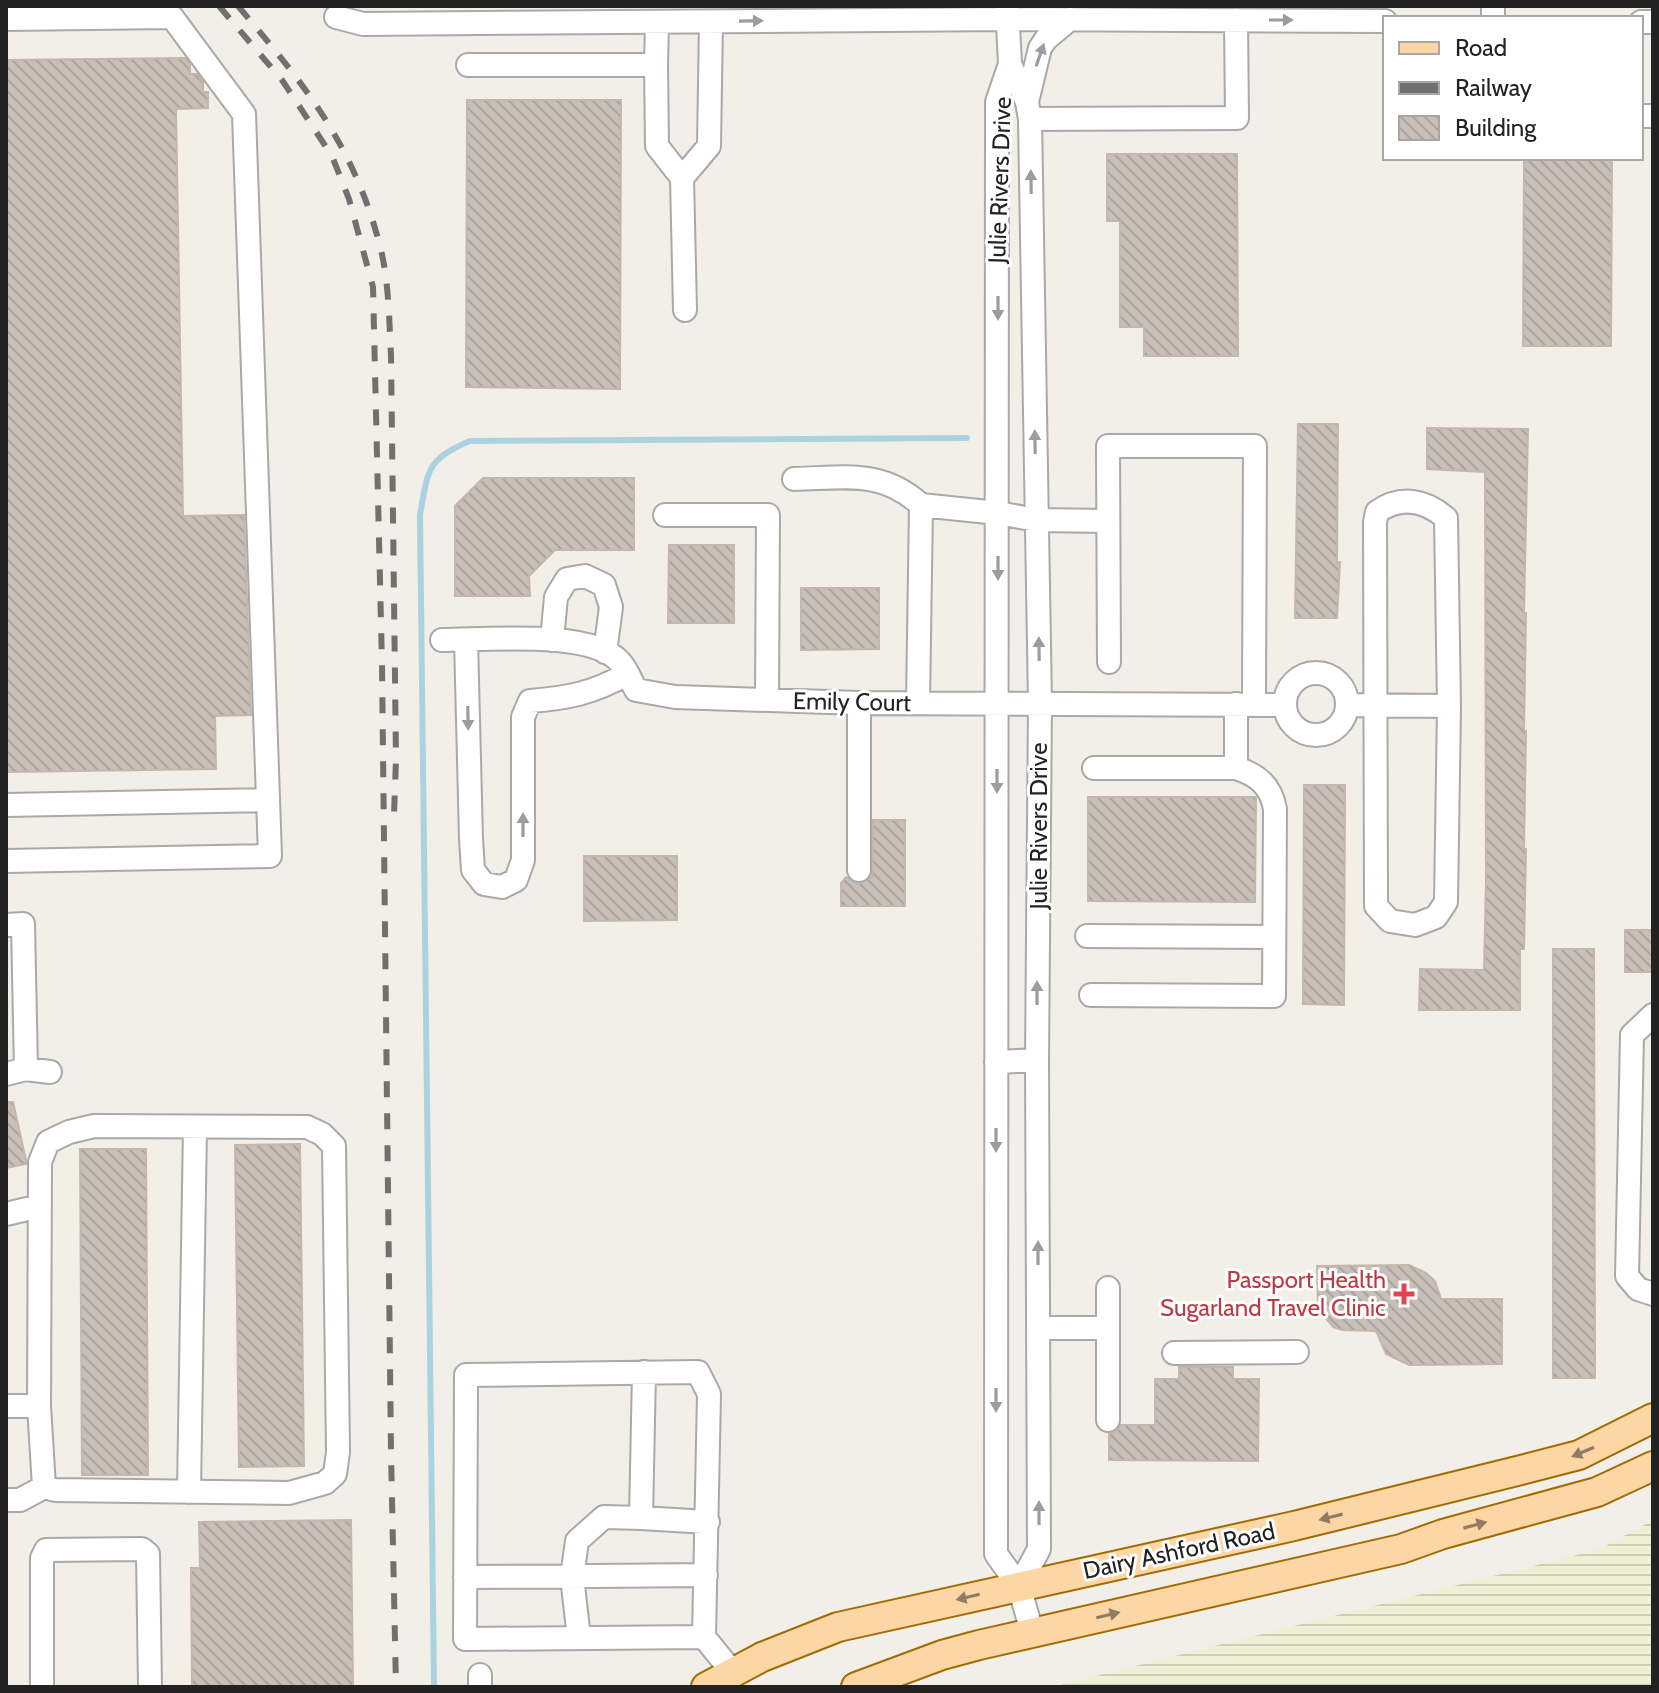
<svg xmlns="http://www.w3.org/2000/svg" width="1659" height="1693" viewBox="0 0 1659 1693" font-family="Cabin,sans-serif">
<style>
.farmland{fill:url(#farmland-rules)}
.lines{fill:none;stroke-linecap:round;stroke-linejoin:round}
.stream{stroke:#aad3df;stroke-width:6}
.building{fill:url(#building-back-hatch);stroke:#c4b6ab;stroke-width:2}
.minor-casing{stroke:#a9a9a9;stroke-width:26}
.major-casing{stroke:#a06b00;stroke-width:32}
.minor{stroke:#fff;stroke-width:22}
.major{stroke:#fcd6a4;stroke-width:28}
.rail{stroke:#707070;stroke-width:6;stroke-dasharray:16 16;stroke-linecap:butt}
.oneway{fill:#9c9c9c}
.oneway2{fill:#8f7c63}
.health-dot{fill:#e0444e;stroke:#fff;stroke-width:3}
.labels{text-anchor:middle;stroke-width:6;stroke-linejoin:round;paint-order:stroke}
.street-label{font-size:24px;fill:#222;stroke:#fff}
.health-label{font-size:24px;fill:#be3a42;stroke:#fff;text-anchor:end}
</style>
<defs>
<pattern id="farmland-rules" width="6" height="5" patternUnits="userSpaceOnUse" patternTransform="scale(2)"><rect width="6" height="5" fill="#eef0d5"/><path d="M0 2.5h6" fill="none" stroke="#ccceb7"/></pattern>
<pattern id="building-back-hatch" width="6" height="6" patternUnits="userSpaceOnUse" patternTransform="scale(2)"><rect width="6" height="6" fill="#c7bfb8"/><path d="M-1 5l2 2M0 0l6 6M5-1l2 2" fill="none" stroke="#aba49e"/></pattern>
</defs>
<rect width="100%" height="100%" fill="#f2efe9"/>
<path class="farmland" d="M1653 1520V1687H1052L1600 1549Z"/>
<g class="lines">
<path class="stream" d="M434 1687 420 515C428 471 426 459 470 441L967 438"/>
</g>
<path class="building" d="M185 58 190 64V74H197L203 82V92H208V108L176 109 183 516 244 515 251 715 215 716 216 769 6 772V60Z
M467 100H621L620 389 466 387Z
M1107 154H1237L1238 356H1144V327H1120V221H1107Z
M1524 158H1612L1611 346H1523Z
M1298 424H1338L1337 562H1340L1337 618H1295Z
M1427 428 1528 429 1524 613H1526L1524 731H1526L1524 849H1526L1524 949H1520V1010H1419L1420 969 1484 970 1486 880 1485 472 1427 469Z
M483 478H634V550H555L529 576 530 596H455V506Z
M669 545H734V623H668Z
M801 588H879V649L801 650Z
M1304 785H1345L1344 1005 1303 1004Z
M1088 797H1256L1255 902 1088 901Z
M873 820H905V906H841V883L846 877 858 884 872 877Z
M584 856H677V920L584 921Z
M1625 930H1653V972H1625Z
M1553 949H1594L1595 1378H1553Z
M6 1102H13L26 1160V1164L6 1168Z
M300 1144 304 1466 239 1467 235 1145Z
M80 1149H146L148 1475H82Z
M1409 1265 1426 1273 1435 1281 1441 1299H1502V1364L1409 1365 1386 1354 1376 1331 1342 1330 1333 1327 1318 1309 1317 1266Z
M1179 1367H1233V1379H1259L1258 1461 1109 1460V1434L1116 1432 1121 1425H1155V1379H1179Z
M351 1520 353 1687H192L191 1568H200L199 1522Z"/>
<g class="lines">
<g class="minor-casing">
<path id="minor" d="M1007 6 1010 64 997 102 996 1554 1019 1586 1032 1632
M1493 6V18
M336 17 363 24 1007 19 1385 21
M6 19 172 17 244 114 270 856 6 861
M1641 22H1653
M1010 64 1027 102 1030 119 1040 703 1037 1060 1039 1549 1019 1586
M468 65H656L657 22
M656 65 657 146 682 178 685 310
M1027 102 1040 48 1046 39 1070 19
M1641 116H1653
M1030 119 1237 118 1236 20
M682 178 709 146 711 22
M794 479C845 478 881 469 921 505L918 703
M921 505 998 513 1036 520 1108 521
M665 515H768L767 700
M442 640C485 640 591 629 620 662 627 669 631 681 636 690L675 697 859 703 1284 705
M466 640 471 839 473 870 484 884 502 887 516 880 523 860V717L530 701C569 698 593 693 627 674
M552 640 556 597 567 579 585 576 604 585 611 607 605 652
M1109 662 1108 446H1255L1254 704
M1285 704a31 31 0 1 1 62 0a31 31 0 1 1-62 0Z
M859 703V870
M1236 704V768
M1347 705 1449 706 1446 902 1436 917 1415 925 1390 921 1376 906 1375 522 1377 512C1401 495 1425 500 1446 518L1449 706
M6 805 268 800
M6 925 23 924 26 1069 6 1074
M1087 936 1274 937
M1091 995 1274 996 1275 809C1271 786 1258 775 1236 768H1094
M1653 1015 1632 1035 1627 1276 1638 1289 1653 1294
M996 1062 1037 1060
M26 1069 50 1072
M94 1126 307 1127 322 1134 334 1146 338 1452 335 1474 325 1483 289 1493 55 1490 44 1487 39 1406 40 1162 48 1142 69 1132Z
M6 1214 40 1206
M1108 1288V1420
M1038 1328H1108
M1174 1353 1297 1352
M644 1372 641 1518 708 1522
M6 1406H39
M189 1492 195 1127
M6 1500H20L44 1487
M465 1577 706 1575
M704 1637 465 1639 466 1375 698 1372 709 1394 704 1637 733 1673
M579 1638 572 1577 577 1541 604 1517 641 1518
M480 1675V1687
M42 1687V1558L46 1550 142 1549 148 1554 150 1687"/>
</g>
<g class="major-casing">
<path id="major" d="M706 1687 762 1657 838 1627 1294 1526 1525 1469 1579 1455 1653 1418
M856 1687 942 1655 979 1645 1401 1549 1443 1534 1597 1492 1653 1466"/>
</g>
<use href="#minor" class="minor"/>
<use href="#major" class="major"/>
<path class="rail" d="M219 6 282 80 332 156 349 199 373 287 382 665 391 1452 396 1687
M238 6C304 84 353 143 380 246 389 281 389 319 391 355L396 759 394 815"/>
</g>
<defs><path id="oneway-solid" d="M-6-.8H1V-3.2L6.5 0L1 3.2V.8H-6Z" transform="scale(2)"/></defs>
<g class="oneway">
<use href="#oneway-solid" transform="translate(1281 20)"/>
<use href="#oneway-solid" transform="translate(751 21) rotate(-1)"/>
<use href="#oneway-solid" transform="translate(1040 55) rotate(-71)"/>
<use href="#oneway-solid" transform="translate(1031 182) rotate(-91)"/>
<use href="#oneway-solid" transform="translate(998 308) rotate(90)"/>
<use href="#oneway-solid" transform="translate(1035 442) rotate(-91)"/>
<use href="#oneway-solid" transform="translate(998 568) rotate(90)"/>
<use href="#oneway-solid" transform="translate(1039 649) rotate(-91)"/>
<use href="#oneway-solid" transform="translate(468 718) rotate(89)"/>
<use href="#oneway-solid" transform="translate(997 781) rotate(90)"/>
<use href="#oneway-solid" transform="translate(523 825) rotate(-90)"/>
<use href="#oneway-solid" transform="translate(1037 993) rotate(-90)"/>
<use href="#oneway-solid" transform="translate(996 1140) rotate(90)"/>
<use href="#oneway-solid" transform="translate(1038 1253) rotate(-90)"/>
<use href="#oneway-solid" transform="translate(996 1400) rotate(90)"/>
<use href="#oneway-solid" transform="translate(1039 1513) rotate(-90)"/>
</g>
<g class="oneway2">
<use href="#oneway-solid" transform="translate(1583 1452) rotate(157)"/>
<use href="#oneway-solid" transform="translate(1331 1517) rotate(166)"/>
<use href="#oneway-solid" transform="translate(1475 1525) rotate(-15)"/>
<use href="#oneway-solid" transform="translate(968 1597) rotate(167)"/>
<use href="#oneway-solid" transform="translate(1108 1615) rotate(-13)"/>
</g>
<path class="health-dot" d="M1400 1282h8v8h8v8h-8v8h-8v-8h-8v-8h8z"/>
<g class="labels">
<g class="street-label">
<text transform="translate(1000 180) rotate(-88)" y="8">Julie Rivers Drive</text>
<text transform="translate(852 702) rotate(1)" y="8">Emily Court</text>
<text transform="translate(1039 826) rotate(-90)" y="8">Julie Rivers Drive</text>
<text transform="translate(1179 1551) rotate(-12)" y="8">Dairy Ashford Road</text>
</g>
<g class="health-label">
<text x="1386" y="1288">Passport Health<tspan x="1386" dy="28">Sugarland Travel Clinic</tspan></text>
</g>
</g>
<rect width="1659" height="1693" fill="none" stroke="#222222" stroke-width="16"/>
<rect x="1383" y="16" width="260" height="144" fill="#ffffff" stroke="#a7a7a7" stroke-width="2"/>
<rect x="1399" y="42" width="40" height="12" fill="#fcd6a4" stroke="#a7a7a7" stroke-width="2"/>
<text x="1455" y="56" font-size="24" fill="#222222">Road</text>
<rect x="1399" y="82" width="40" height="12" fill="#707070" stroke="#a7a7a7" stroke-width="2"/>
<text x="1455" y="96" font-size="24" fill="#222222">Railway</text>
<rect x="1399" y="116" width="40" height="24" fill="url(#building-back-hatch)" stroke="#a7a7a7" stroke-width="2"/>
<text x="1455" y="136" font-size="24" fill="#222222">Building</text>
</svg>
